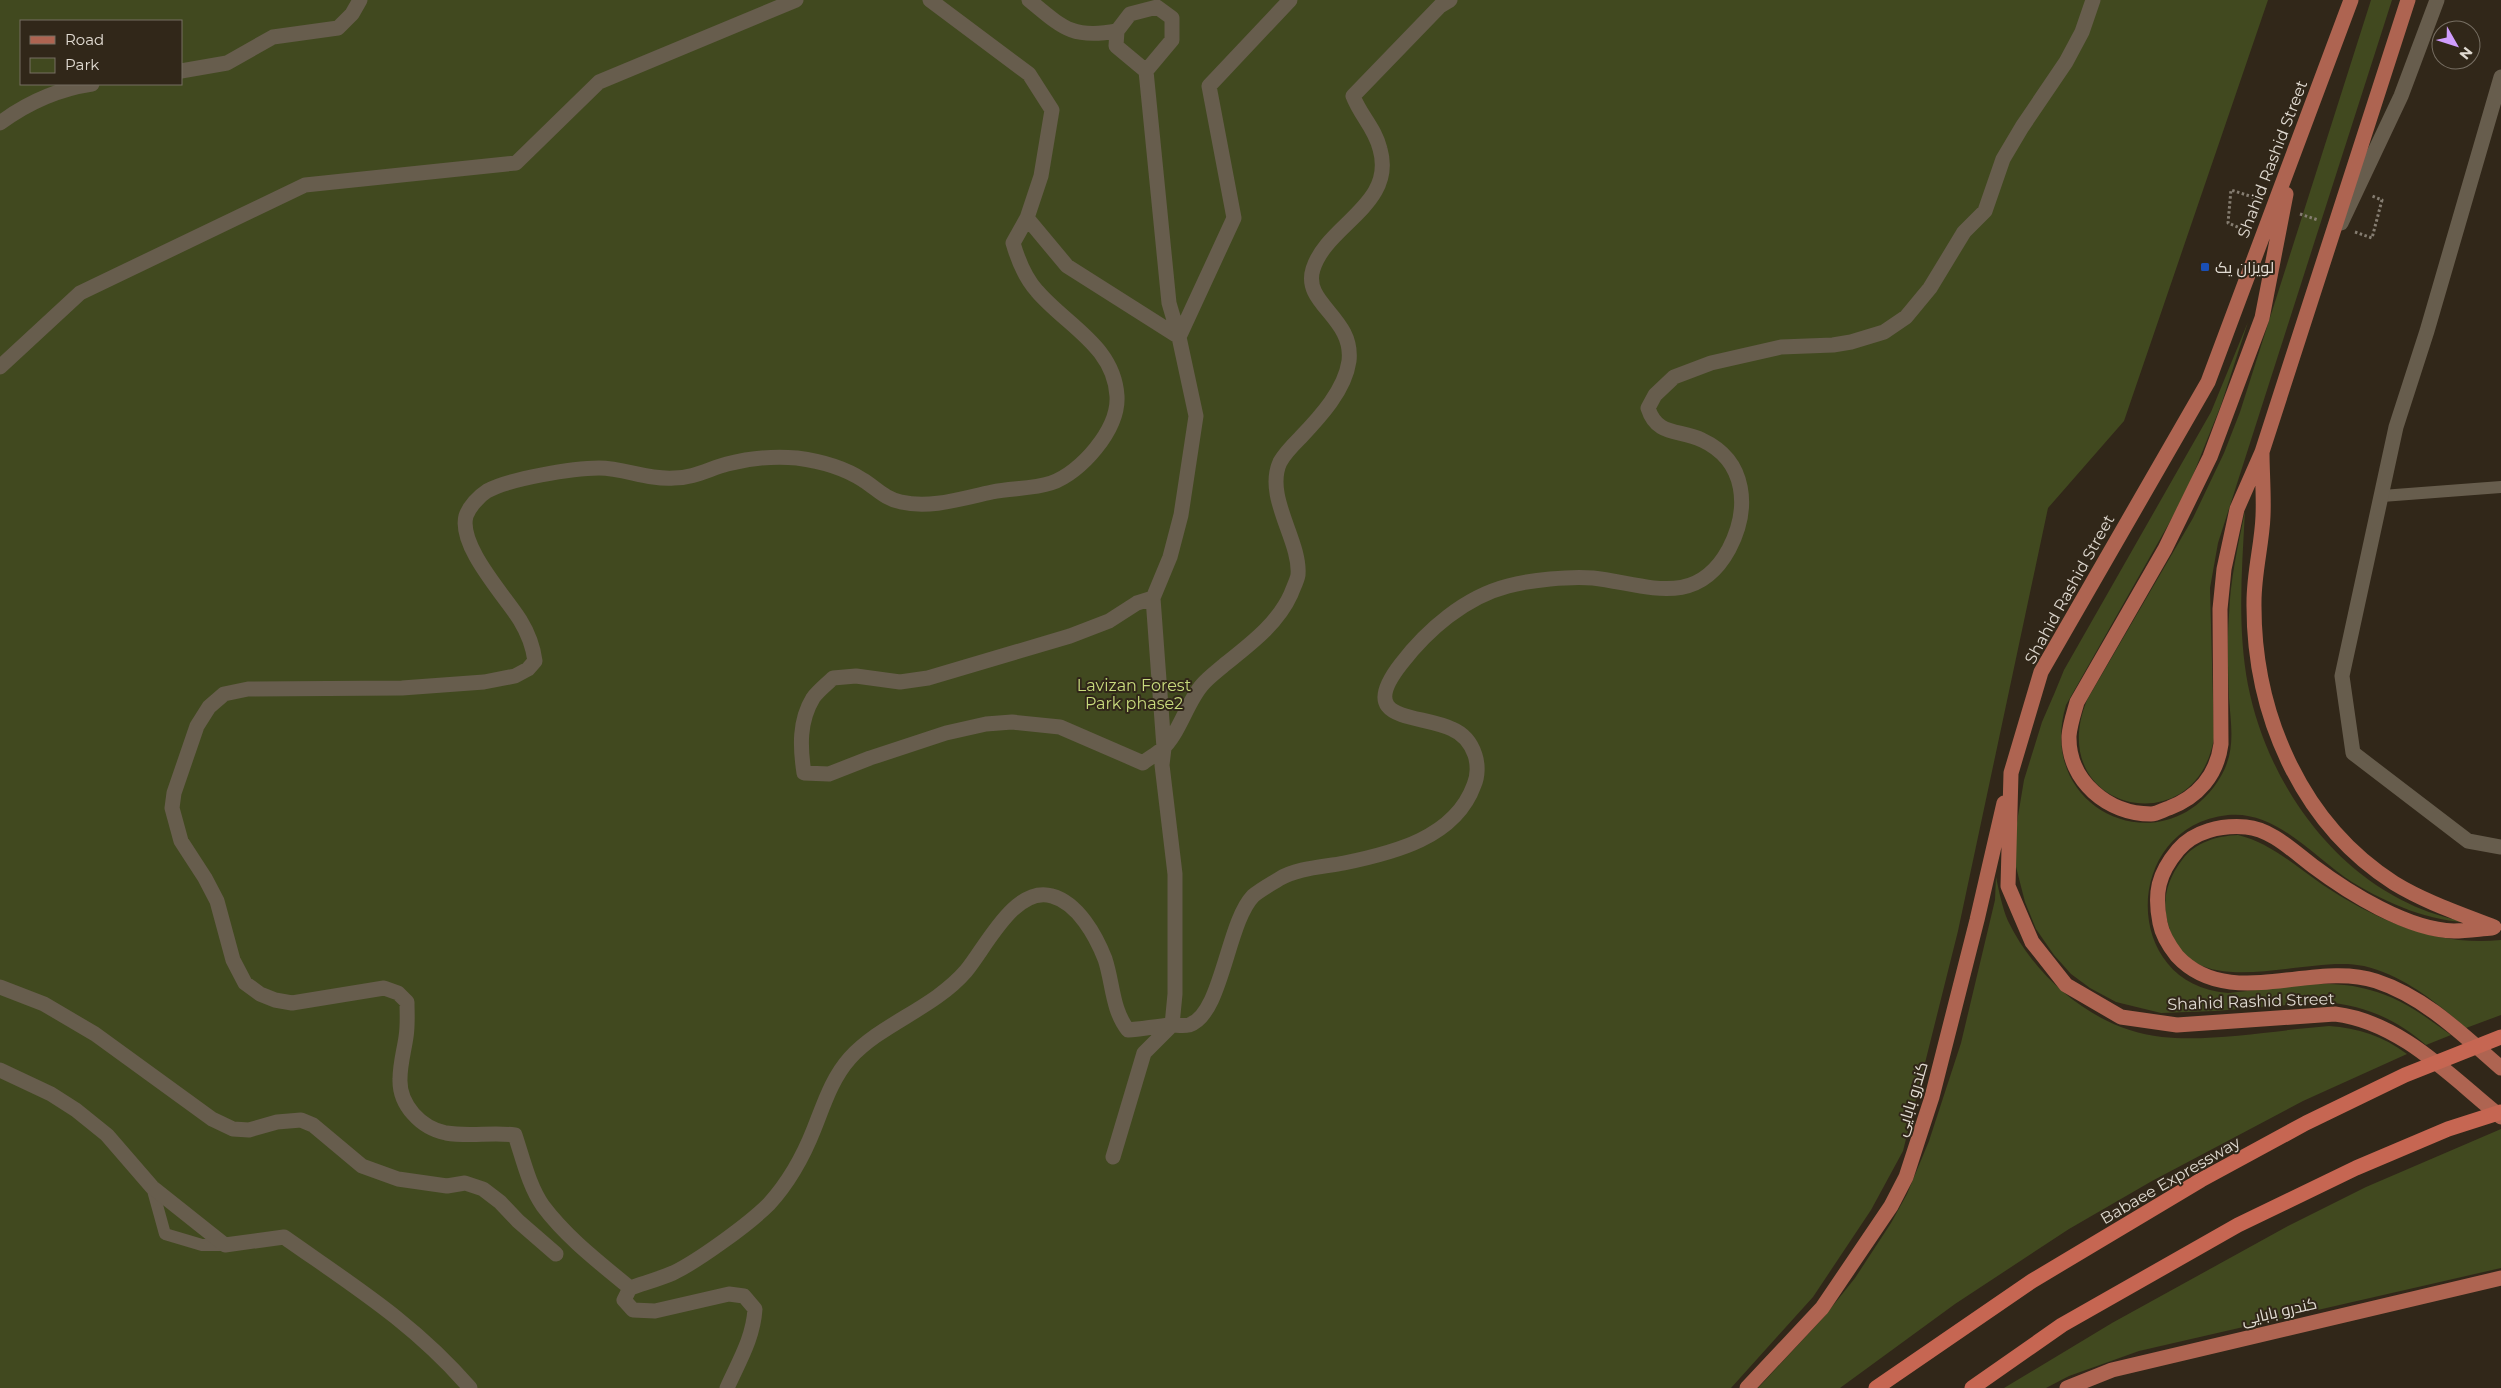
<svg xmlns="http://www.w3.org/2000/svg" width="2501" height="1388" viewBox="0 0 2501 1388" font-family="Montserrat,Cairo,sans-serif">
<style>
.green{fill:#41491f;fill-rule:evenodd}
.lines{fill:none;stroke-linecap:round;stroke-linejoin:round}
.path{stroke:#857d71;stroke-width:3;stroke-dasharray:2.5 2.5;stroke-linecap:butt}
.service{stroke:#675d4d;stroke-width:12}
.minor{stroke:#675d4d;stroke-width:15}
.primary{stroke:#ae6451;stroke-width:15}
.trunk{stroke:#c66652;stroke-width:15}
.transit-dot{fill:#1a4fb4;stroke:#312719;stroke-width:2}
.labels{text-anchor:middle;stroke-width:4;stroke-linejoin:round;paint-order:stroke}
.street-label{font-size:16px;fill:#e1dbd2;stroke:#312719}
.poi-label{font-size:16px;fill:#e1dbd2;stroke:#312719;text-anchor:start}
.park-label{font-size:16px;fill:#c8db7d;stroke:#312719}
</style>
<rect width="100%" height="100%" fill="#312719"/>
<path class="green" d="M0 0H2268L2124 421 2048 508 1958 931 1903 1151 1871 1210 1813 1297 1731 1388H0ZM21 21H181V84H21Z
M2371 0H2392L2218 543 2210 588 2214 738C2196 847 2042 810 2087 700L2193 518 2224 453 2240 412Z
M2248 322 2221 405 2185 495 2066 705C2034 812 2167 869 2221 776 2236 750 2231 726 2229 698 2228 671 2227 642 2229 615 2230 580 2238 546 2245 511 2242 569 2237 627 2248 685 2270 797 2355 906 2473 923 2429 921 2390 905 2352 882 2314 858 2277 810 2228 815 2122 826 2120 985 2228 993 2274 989 2325 977 2370 990 2401 998 2426 1017 2451 1035L2426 1045C2396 1019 2364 1005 2324 1002L2215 1011 2161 1013 2116 1002 2090 988 2071 974 2054 955 2036 929 2025 902 2015 863 2014 846 2018 816 2024 780 2042 722 2055 692 2064 670 2211 412Z
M2238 835C2271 843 2295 866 2323 885 2376 920 2436 947 2501 940V1015L2466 1028C2435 1001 2404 976 2364 966 2305 953 2193 1008 2169 927 2161 903 2166 881 2182 860 2195 842 2217 836 2238 835Z
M1996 877C1999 891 2002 907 2008 921 2036 979 2096 1030 2162 1037 2213 1042 2277 1030 2329 1026 2358 1028 2383 1036 2407 1054L2303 1101 2152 1181 2069 1229 1955 1304 1840 1388H1758L1823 1318 1855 1278 1891 1223 1907 1194 1929 1141 1961 1043 1995 900Z
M2501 1129V1268L2139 1351 2069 1376 2046 1388H2004L2112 1323 2288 1226 2366 1187Z"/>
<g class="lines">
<path class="path" d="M2300 214 2318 220
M2247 231 2228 223 2231 190 2259 199
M2355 232 2372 238 2382 200 2372 196"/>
<path class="service" d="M2382 496 2501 487
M152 1187 165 1234 202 1245H225"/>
<path class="minor" d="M930 0 1029 74 1052 110 1041 176 1027 218 1067 266 1179 337 1196 416 1181 515 1170 557 1153 598 1164 748 1162 765 1175 874V994L1172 1025 1144 1053 1113 1157
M1029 0C1063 28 1072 39 1117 31
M181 71 227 63 273 37 338 28 352 14 360 0
M1146 71 1116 46 1117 31 1130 14 1157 7 1172 18V40L1146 71 1169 303 1179 337
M2501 77 2427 331 2396 427 2342 676 2353 753 2468 841 2501 847
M0 123C27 103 58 89 92 84
M2341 223 2401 96 2437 0
M1179 337 1234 218 1209 86 1290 0
M0 367 80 293 305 185 516 163 599 82 796 0
M1153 598 1137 603 1109 621 1070 636 928 678 900 682 856 676 833 678C827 684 818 691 813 698 799 721 800 747 804 773L829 774 870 758 946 733 986 724 1012 722 1060 727 1143 763C1149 758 1157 754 1162 749 1178 736 1187 702 1202 685 1208 678 1216 672 1223 666 1249 645 1277 625 1291 594 1293 588 1297 581 1298 575 1301 541 1264 497 1280 462 1285 453 1293 445 1300 438 1320 417 1345 390 1349 361 1354 317 1302 304 1313 269 1327 224 1396 205 1380 149 1375 128 1360 115 1353 96L1440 6 1450 0
M0 987 44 1004 95 1034 212 1119 233 1129 249 1130 277 1122 301 1120 313 1125 362 1166 398 1179 447 1186 465 1183 483 1189 500 1202 518 1221 556 1254
M0 1070 51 1094 76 1110 107 1135 152 1187 225 1245 284 1237C352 1285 414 1323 470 1388
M630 1288C600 1263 567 1238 543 1206 529 1186 523 1159 515 1135 492 1132 469 1137 446 1133 421 1128 399 1105 400 1079 400 1064 404 1051 406 1037 408 1025 407 1013 407 1002L398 993 384 988 292 1003 275 1000 260 994 245 983 233 960 217 901 205 878 181 841 172 808 174 793 197 726 209 707 224 694 248 689 402 688 484 682 515 676 528 669 535 661C533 646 528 633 520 620 505 596 458 546 466 516 469 507 479 496 487 491 508 479 573 468 599 468 624 468 648 480 674 478 693 478 709 469 727 464 750 458 773 456 797 458 820 461 843 467 863 480 876 488 885 499 901 502 931 509 963 498 992 492 1011 488 1033 489 1051 483 1081 473 1119 429 1117 396 1114 346 1067 326 1037 291 1025 278 1018 260 1013 243L1027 218
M727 1388C739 1361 753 1339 755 1309L744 1296 729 1294 655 1311 633 1310 624 1300 630 1288C644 1283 659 1279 673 1273 698 1261 749 1224 769 1204 789 1182 803 1157 814 1129 824 1104 832 1078 850 1058 882 1023 933 1009 966 971 986 947 1015 885 1052 896 1078 903 1096 936 1105 959 1113 983 1112 1010 1128 1030 1142 1029 1157 1026 1171 1025 1176 1025 1184 1026 1189 1025 1222 1015 1227 923 1253 896 1260 890 1271 884 1279 879 1297 868 1323 867 1344 863 1393 853 1455 838 1474 785 1478 776 1478 764 1475 755 1471 743 1464 734 1452 729 1418 713 1355 723 1401 664 1427 630 1465 597 1508 586 1530 580 1570 576 1593 578 1645 584 1696 610 1729 549 1750 509 1747 461 1702 440 1680 429 1657 437 1648 408L1655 395 1674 377 1711 363 1781 347 1833 345 1851 342 1884 332 1906 317 1930 288 1964 232 1985 211 2003 159 2022 127 2066 62 2082 32 2093 0"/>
<path class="primary" d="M2351 0 2208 382 2041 672 2011 773 2008 886 2032 942 2066 985 2121 1017 2177 1025 2335 1014C2401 1022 2451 1077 2501 1117
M2408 0 2262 452C2262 473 2264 495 2263 516 2262 544 2254 572 2254 602 2253 712 2300 823 2394 883 2425 902 2461 914 2494 927
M2262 452 2237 509 2224 569 2220 609 2221 744C2217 775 2198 797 2169 808 2163 810 2157 814 2151 814 2108 814 2068 781 2069 736 2070 724 2074 713 2077 702L2165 549 2210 457 2262 318 2286 194
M2492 928C2479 929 2467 931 2454 931 2408 930 2349 893 2313 866 2293 851 2271 829 2246 827 2221 825 2194 831 2178 850 2158 874 2154 893 2160 923 2162 934 2170 947 2177 956 2229 1012 2313 960 2376 981 2425 997 2463 1035 2501 1068
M1747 1388 1822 1308 1891 1206 1906 1177 1932 1097 1977 920 2004 803
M2067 1388 2112 1370 2501 1278"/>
<path class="trunk" d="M1876 1388 2032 1281 2201 1180 2306 1123 2405 1075 2501 1037
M1972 1388 2062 1325 2238 1225 2356 1168 2448 1129 2501 1112"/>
</g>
<rect class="transit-dot" x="2200" y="262" width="10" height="10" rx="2.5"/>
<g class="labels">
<g class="street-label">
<text transform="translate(2272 159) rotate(-69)" y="6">Shahid Rashid Street</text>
<text transform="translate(2069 589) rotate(-61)" y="6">Shahid Rashid Street</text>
<text transform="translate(2251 1001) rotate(-2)" y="6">Shahid Rashid Street</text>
<text transform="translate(1911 1099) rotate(-73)" y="6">کندرو بابایی</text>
<text transform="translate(2170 1180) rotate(-30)" y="6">Babaee Expressway</text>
<text transform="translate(2279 1311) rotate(-13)" y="6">کندرو بابایی</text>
</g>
<g class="poi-label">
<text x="2215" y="273">لویزان یک</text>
</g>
<g class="park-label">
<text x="1134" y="691">Lavizan Forest<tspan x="1134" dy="18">Park phase2</tspan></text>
</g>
</g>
<rect x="20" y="20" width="162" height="65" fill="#312719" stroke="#776f63"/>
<rect x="30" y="36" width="25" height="8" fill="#ae6451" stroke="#776f63"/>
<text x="65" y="45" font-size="15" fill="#e1dbd2">Road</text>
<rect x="30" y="58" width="25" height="15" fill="#41491f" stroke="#776f63"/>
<text x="65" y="70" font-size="15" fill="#e1dbd2">Park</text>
<g transform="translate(2456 45) rotate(129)"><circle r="24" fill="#312719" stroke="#776f63"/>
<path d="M0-4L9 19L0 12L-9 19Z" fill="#d09dfe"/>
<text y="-8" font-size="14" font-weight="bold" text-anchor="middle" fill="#e1dbd2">N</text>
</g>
</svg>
